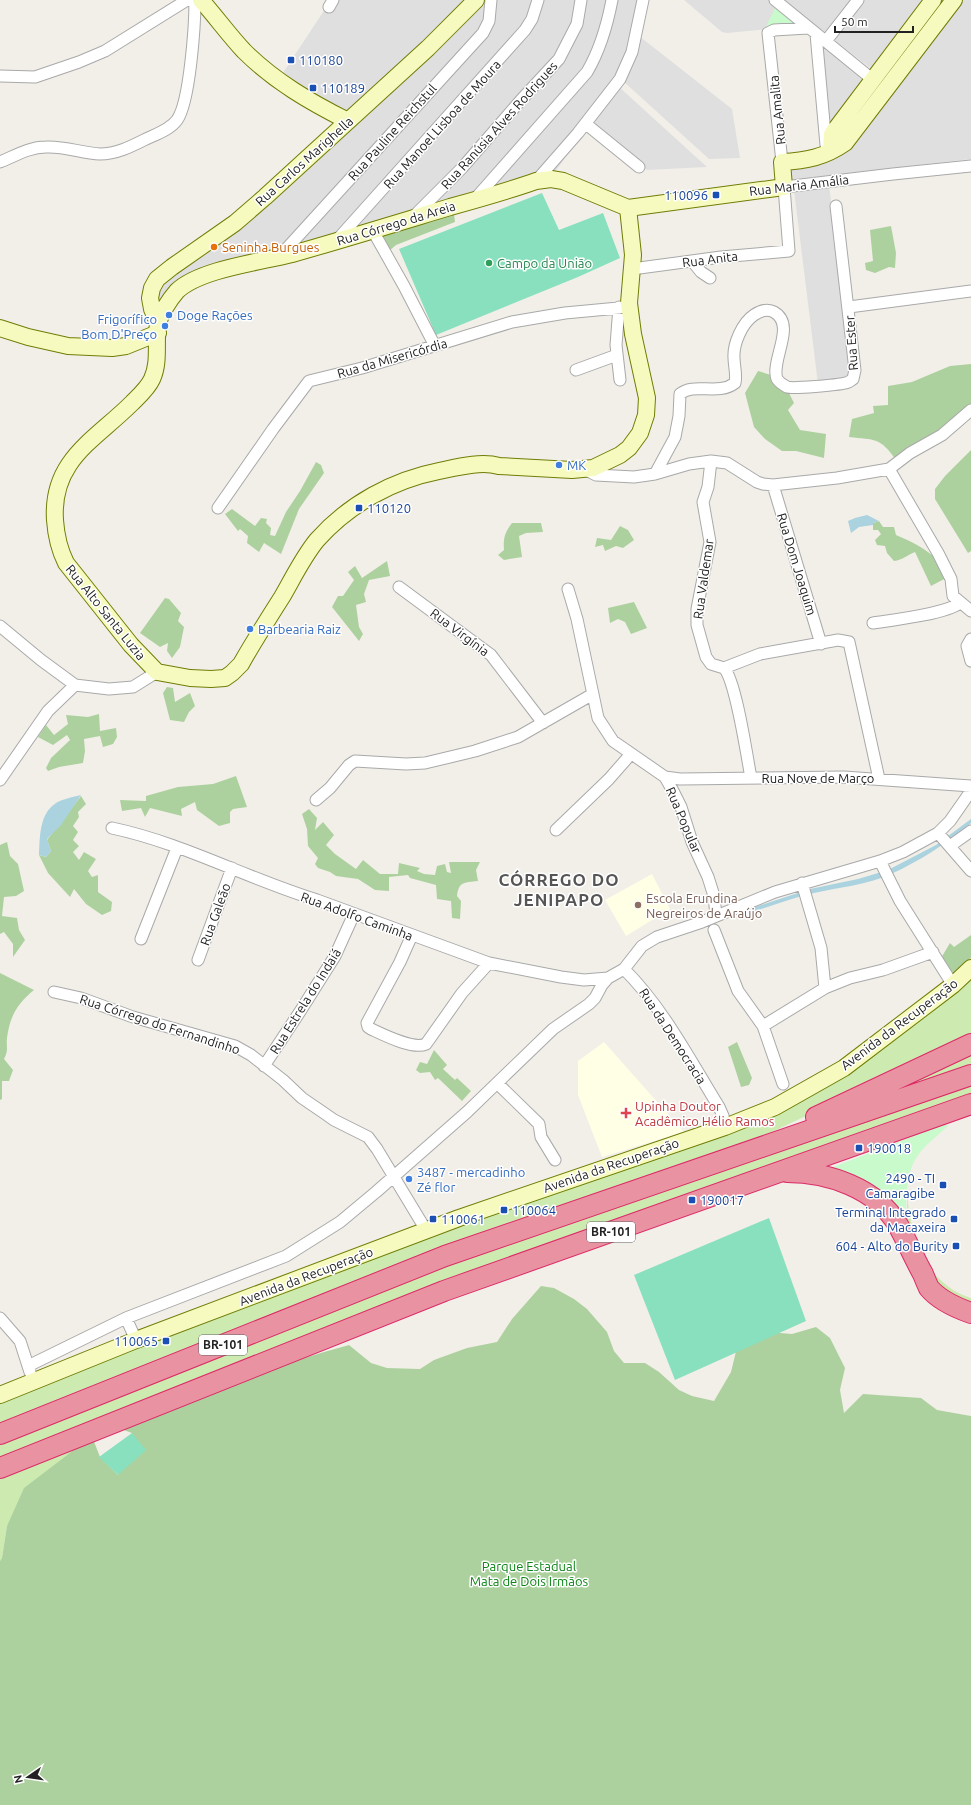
<svg xmlns="http://www.w3.org/2000/svg" width="971" height="1805" viewBox="0 0 971 1805" font-family="Ubuntu,sans-serif">
<style>
.residential{fill:#e0dfdf}
.education{fill:#ffffe5}
.grass{fill:#cdebb0}
.forest{fill:#add19e}
.park{fill:#c8facc}
.pitch{fill:#88e0be}
.water{fill:#aad3df}
.lines{fill:none;stroke-linecap:round;stroke-linejoin:round}
.street-casing{stroke:#a9a9a9;stroke-width:13}
.secondary-casing{stroke:#707d05;stroke-width:18}
.highway-casing{stroke:#dc2a67;stroke-width:22}
.street{stroke:#fff;stroke-width:11}
.secondary{stroke:#f7fabf;stroke-width:16}
.highway{stroke:#e892a2;stroke-width:20}
.transit-dot{fill:#1a4fb4;stroke:#fff;stroke-width:1.5}
.food-dot{fill:#e8710a;stroke:#fff;stroke-width:1.5}
.leisure-dot{fill:#2e9e5b;stroke:#fff;stroke-width:1.5}
.shop-dot{fill:#3f7fe0;stroke:#fff;stroke-width:1.5}
.education-dot{fill:#8d6e63;stroke:#fff;stroke-width:1.5}
.health-dot{fill:#e0444e;stroke:#fff;stroke-width:1.5}
.labels{text-anchor:middle;stroke-width:3;stroke-linejoin:round;paint-order:stroke}
.shield{fill:#fff;stroke:#646464;stroke-width:1}
.shield-label{font-size:12px;font-weight:bold;fill:#222}
.transit-label{font-size:13px;fill:#164399;stroke:#fff;text-anchor:start}
.street-label{font-size:13px;fill:#222;stroke:#fff}
.food-label{font-size:13px;fill:#c56008;stroke:#fff;text-anchor:start}
.leisure-label{font-size:13px;fill:#27864d;stroke:#fff;text-anchor:start}
.shop-label{font-size:13px;fill:#366cbe;stroke:#fff;text-anchor:start}
.education-label{font-size:13px;fill:#785e54;stroke:#fff;text-anchor:start}
.health-label{font-size:13px;fill:#be3a42;stroke:#fff;text-anchor:start}
.park-label{font-size:13px;fill:#0c8416;stroke:#fff}
.district-label{font-size:17px;font-weight:bold;letter-spacing:1px;fill:#555;stroke:#fff}
</style>
<rect width="100%" height="100%" fill="#f2efe9"/>
<path class="residential" d="M331 0H642L618 86 707 167 647 170 588 125 553 175 182 288 156 320 152 295 165 276 350 118 275 85Z
M684 0H770L801 26 727 33 722 32Z
M780 0H855L825 37Z
M863 0H928L874 71 833 39Z
M963 0H971V159L788 180 787 168 815 165 834 160 849 147Z
M639 36 732 109 740 158 709 159 623 81Z
M821 39 868 79 832 127 828 123Z
M829 185 853 376 818 384 794 190Z"/>
<path class="education" d="M652 874 670 909 626 936 605 900Z
M604 1042 684 1132 602 1157 578 1095V1061Z"/>
<path class="grass" d="M971 978V1038L772 1132 722 1152 0 1423V1402L44 1383 830 1083 886 1046 934 1009Z
M971 1049V1067L797 1128Z
M971 1083V1100L0 1460V1440L463 1256Z
M907 1195C911 1237 926 1284 971 1298V1305L941 1289 907 1231Z
M79 1446 7 1526 2 1558 0 1561V1479Z"/>
<path class="forest" d="M454 214 455 222 396 245 389 251 381 235Z
M891 226 896 253 895 268 889 267 875 273 866 270 865 263 873 261 870 230Z
M971 364V407L940 432 896 460C880 437 875 440 849 437L852 419 874 413 873 406 888 405V386L912 382 950 366Z
M758 371 771 375 777 386 789 393 794 403 788 410 800 430 826 434 824 458 796 451H782L765 439 754 427 745 393Z
M971 450V551L968 553 935 499V489L945 476Z
M316 462 321 465 324 473 299 509 281 554 264 543 259 552 247 543 248 536 240 529 238 531 225 514 232 509 255 526 261 518 267 519 266 523 271 528 270 535 275 536 286 512 300 491Z
M879 521 883 527H894L896 535C917 544 940 555 948 577L931 586 915 552C907 555 903 560 894 561L887 553 885 546 877 545 875 540 881 534 878 530H873V523Z
M512 523H541L543 532 526 533 519 536 522 557 504 560 498 555 504 550C503 538 505 532 512 523Z
M620 526 628 530 634 540 623 548 616 546 605 551 603 545 595 547 597 538 611 540Z
M387 561 390 576 369 580 364 594 366 602 356 605 359 627 363 634 359 641 332 607 338 596H343L354 580 348 572 355 566 362 578Z
M165 598 169 599 181 613 178 621 184 627 180 647 172 658 167 651 168 643 160 647 140 633Z
M634 602 647 628 631 634 625 622 618 619 610 623 608 608Z
M167 687 173 688 175 702 190 693 195 706 189 712 184 722 170 720 163 693Z
M99 714 100 731 116 728 117 737 113 744 103 747 100 736 84 739 85 751 83 763 59 767 48 771 46 768 51 758 70 740 67 735 53 745 38 737 46 725 54 735 68 724 66 715 88 717Z
M236 776 247 807 233 809 230 812V823L219 826 197 810 195 802 181 809 182 816 150 808 145 817 141 808 122 811 120 800 146 801V796L178 787 213 784Z
M81 796 86 804 78 812 79 817 73 826 78 832 73 840 79 846 73 852 79 860 84 852 96 859 88 871 92 877 98 875V892L112 902 111 911 102 915 86 904 74 889 70 897 48 873 39 855 46 857 51 851 47 840Z
M309 809 317 818 315 830 323 822 334 835 326 845 335 854 356 869 363 860 380 874H398L399 863 420 868 417 871 424 874 435 875 437 866 445 864 447 872 451 873 449 862H480L476 870 478 881C464 883 459 881 457 896L461 901 460 919 452 918 451 901 437 899 436 885 410 878 408 875 389 877V891L375 890 358 879 336 876 330 872 318 868 315 864 318 858 308 846 307 829 302 814Z
M7 842 10 856 18 864 24 891 16 896 4 897 2 916 17 918 19 930 25 940 13 957V944L4 932 0 934V845Z
M971 935V958L953 976 941 958 950 943 954 947Z
M0 973 34 990C17 1004 10 1016 7 1038 6 1048 9 1049 4 1059L13 1070 9 1081H2V1099L0 1100Z
M737 1042 752 1078 749 1085 741 1087 728 1047Z
M434 1050 447 1065 443 1069 455 1080 457 1078 471 1091 462 1101 438 1078 435 1080 430 1072 420 1073 416 1070 420 1062 427 1064Z
M541 1286 554 1288 574 1299 587 1309 607 1332 614 1351 624 1363H645L659 1372 679 1390 692 1396 714 1401 731 1372 738 1343 769 1332 792 1334 816 1327 830 1338 845 1368 840 1390 844 1413 863 1394 921 1398 937 1410 971 1416V1805H0V1561L2 1558 7 1526 24 1488 79 1446 93 1439 100 1457 118 1475 132 1433 118 1428C194 1398 270 1366 349 1345L371 1363 387 1368 420 1369 434 1360 467 1348 497 1342 512 1319Z"/>
<path class="park" d="M776 6 799 25 766 27Z
M945 1124 948 1126C936 1137 923 1146 915 1160 904 1179 906 1210 907 1231L820 1172Z"/>
<path class="pitch" d="M542 193 559 230 603 213 620 258 578 277 436 335 399 249Z
M769 1218 806 1321 675 1380 634 1275Z
M132 1433 146 1450 118 1475 99 1457Z"/>
<path class="water" d="M867 515 879 521 873 523V525L859 527 851 533 848 521 855 518Z
M81 795 61 825 47 839 51 851 46 857 39 855C40 837 39 814 56 803 63 799 73 797 81 795Z
M971 819V823C947 843 920 861 891 874 867 885 840 887 814 893 792 898 771 906 749 913V909L810 889 858 879 888 870 936 845Z"/>
<g class="lines">
<g class="street-casing">
<path id="street" d="M775 0 872 79
M329 7 333 0
M816 34 826 145
M826 41 858 0
M0 76 35 77 79 62 105 51 187 0
M586 124 639 167
M0 162C15 156 29 147 46 147 64 146 82 153 100 154 116 154 130 147 144 140 154 135 170 130 177 120 190 102 195 24 195 0
M782 162 768 33 774 30 808 28
M536 181 578 133 620 79 632 52 643 0
M475 199 587 72C600 50 607 26 612 0
M413 217 462 168 521 100 559 59 577 24 581 0
M373 231 404 286 435 346
M337 240 525 30 532 19 538 0
M279 257 483 33 489 21 491 0
M692 261 701 272 710 278
M632 269 721 257 789 251 784 187 893 174 971 166
M619 307 616 345 620 380
M849 307 971 291
M576 370 617 355
M711 461 708 487 703 502 710 542 697 609V625L706 657 711 664 724 668C736 681 747 757 751 778
M584 469 596 475 634 477 655 474 689 464 711 461 727 463 757 482 763 484 773 485 837 478 889 469 910 453 942 435 971 410
M889 469 938 553 951 579 953 596 971 611
M655 474 675 437 679 416 680 394C694 382 718 396 735 383 737 375 734 366 734 358 733 344 742 323 754 315 760 311 767 308 774 312 797 325 770 361 777 379 779 382 783 385 787 387 793 389 837 385 845 383 848 383 850 381 853 379L855 370 836 206
M773 485 821 644
M218 508 273 429 309 381 362 368 512 322 565 313 629 307
M399 587 491 655 543 723
M568 589 577 619 598 718 613 741 665 777 673 791 681 807 692 842 708 877 714 896 716 916
M873 623C894 620 945 614 960 603
M0 626 41 660 75 685 109 689 133 687 157 672
M971 639 967 646 971 661
M724 668 760 654 838 640 849 642 879 779
M665 777 680 779 844 777 971 786
M0 780 48 711 75 685
M316 800 330 788 349 765 355 761 406 764 425 763 475 751 518 737 593 694
M112 828C183 843 248 879 317 900L489 963 561 977 584 980 608 978
M556 830 609 779 630 755
M938 833 971 871
M950 846 971 831
M880 861 900 901 953 985
M802 883 821 948 825 988
M714 930 738 991 763 1026 783 1084
M412 935 400 962 367 1023 368 1027 371 1029C384 1035 413 1050 426 1044L462 993 489 963
M141 939 177 848
M198 960 232 868
M624 969C664 1009 690 1060 719 1107L723 1116 725 1127
M54 992 81 998 133 1017 235 1046 251 1055 283 1080 302 1098 324 1113 334 1120 368 1137 377 1149 426 1230
M763 1026 825 988 850 978 883 970 933 952
M264 1066 301 1010 335 956 354 914
M497 1083 539 1124 541 1137 555 1160
M0 1318 20 1341 30 1372
M126 1318 136 1340
M28 1366 126 1318 286 1256 340 1222 376 1192 467 1112 553 1029 589 1004 595 998 602 985 608 978 624 969 642 946 657 937 702 922 775 892 880 861 903 852 938 833 950 821 971 791"/>
</g>
<g class="secondary-casing">
<path id="secondary" d="M201 0C216 17 229 35 244 51 274 81 310 102 348 121
M831 151 832 134 933 0
M628 208 633 255 629 303 633 334 647 398 646 415 640 433 629 448 620 455 593 468 572 470 499 466C481 461 458 467 439 471 393 480 349 504 317 540 303 557 293 578 282 597 268 619 254 641 241 664L232 673 225 678 211 679 190 678 157 672 131 645 66 563C59 549 56 535 55 520 51 460 95 440 132 403 139 396 148 388 152 379 160 362 155 342 158 324 160 314 170 299 177 291 200 269 261 262 292 254 345 239 397 223 450 207 479 199 508 191 536 181L551 179 563 181 628 208 784 187 782 162C806 161 825 157 845 143L954 0
M158 323 152 309 150 298 152 288 157 279 172 267 235 223 265 197 428 48 476 0
M0 328 28 337 68 346 112 348 126 346 158 333
M0 1395 136 1340 459 1218 725 1127 775 1107 844 1068 953 985 971 968"/>
</g>
<g class="highway-casing">
<path id="highway" d="M816 1117 971 1044
M787 1172C828 1172 876 1188 898 1225 907 1241 914 1258 923 1274 925 1279 927 1284 929 1288 939 1300 957 1308 971 1313
M0 1434 445 1256 971 1075
M0 1468 444 1291 971 1104"/>
</g>
<use href="#street" class="street"/>
<use href="#secondary" class="secondary"/>
<use href="#highway" class="highway"/>
</g>
<g class="transit-dot">
<rect x="287" y="56" width="8" height="8" rx="2"/>
<rect x="309" y="84" width="8" height="8" rx="2"/>
<rect x="712" y="191" width="8" height="8" rx="2"/>
<rect x="355" y="504" width="8" height="8" rx="2"/>
<rect x="855" y="1144" width="8" height="8" rx="2"/>
<rect x="939" y="1181" width="8" height="8" rx="2"/>
<rect x="688" y="1196" width="8" height="8" rx="2"/>
<rect x="500" y="1206" width="8" height="8" rx="2"/>
<rect x="429" y="1215" width="8" height="8" rx="2"/>
<rect x="950" y="1215" width="8" height="8" rx="2"/>
<rect x="952" y="1242" width="8" height="8" rx="2"/>
<rect x="162" y="1337" width="8" height="8" rx="2"/>
</g>
<circle class="food-dot" cx="214" cy="247" r="4"/>
<circle class="leisure-dot" cx="489" cy="263" r="4"/>
<g class="shop-dot">
<circle cx="169" cy="315" r="4"/>
<circle cx="165" cy="326" r="4"/>
<circle cx="559" cy="465" r="4"/>
<circle cx="250" cy="629" r="4"/>
<circle cx="409" cy="1179" r="4"/>
</g>
<circle class="education-dot" cx="638" cy="905" r="4"/>
<path class="health-dot" d="M624 1107h4v4h4v4h-4v4h-4v-4h-4v-4h4z"/>
<g class="labels">
<g class="shield">
<rect x="587" y="1222" width="48" height="20" rx="3"/>
<rect x="199" y="1335" width="48" height="20" rx="3"/>
</g>
<g class="shield-label">
<text x="611" y="1236">BR-101</text>
<text x="223" y="1349">BR-101</text>
</g>
<g class="transit-label">
<text x="299" y="65">110180</text>
<text x="321" y="93">110189</text>
<text x="708" y="200" text-anchor="end">110096</text>
<text x="367" y="513">110120</text>
<text x="867" y="1153">190018</text>
<text x="935" y="1183" text-anchor="end">2490 - TI<tspan x="935" dy="15">Camaragibe</tspan></text>
<text x="700" y="1205">190017</text>
<text x="512" y="1215">110064</text>
<text x="946" y="1217" text-anchor="end">Terminal Integrado<tspan x="946" dy="15">da Macaxeira</tspan></text>
<text x="441" y="1224">110061</text>
<text x="948" y="1251" text-anchor="end">604 - Alto do Burity</text>
<text x="158" y="1346" text-anchor="end">110065</text>
</g>
<g class="street-label">
<text transform="translate(777 110) rotate(-96)" y="5">Rua Amalita</text>
<text transform="translate(442 124) rotate(-48)" y="5">Rua Manoel Lisboa de Moura</text>
<text transform="translate(499 125) rotate(-48)" y="5">Rua Ranúsia Alves Rodrigues</text>
<text transform="translate(392 132) rotate(-48)" y="5">Rua Pauline Reichstul</text>
<text transform="translate(304 161) rotate(-42)" y="5">Rua Carlos Marighella</text>
<text transform="translate(799 185) rotate(-7)" y="5">Rua Maria Amália</text>
<text transform="translate(396 223) rotate(-17)" y="5">Rua Córrego da Areia</text>
<text transform="translate(710 259) rotate(-7)" y="5">Rua Anita</text>
<text transform="translate(851 343) rotate(-94)" y="5">Rua Ester</text>
<text transform="translate(392 358) rotate(-16)" y="5">Rua da Misericórdia</text>
<text transform="translate(797 564) rotate(73)" y="5">Rua Dom Joaquim</text>
<text transform="translate(703 579) rotate(-82)" y="5">Rua Valdemar</text>
<text transform="translate(106 612) rotate(51)" y="5">Rua Alto Santa Luzia</text>
<text transform="translate(460 632) rotate(37)" y="5">Rua Virgínia</text>
<text x="818" y="783">Rua Nove de Março</text>
<text transform="translate(684 820) rotate(67)" y="5">Rua Popular</text>
<text transform="translate(215 914) rotate(-70)" y="5">Rua Galeão</text>
<text transform="translate(357 916) rotate(20)" y="5">Rua Adolfo Caminha</text>
<text transform="translate(305 1001) rotate(-58)" y="5">Rua Estrela do Indaiá</text>
<text transform="translate(160 1024) rotate(18)" y="5">Rua Córrego do Fernandinho</text>
<text transform="translate(899 1024) rotate(-37)" y="5">Avenida da Recuperação</text>
<text transform="translate(673 1036) rotate(57)" y="5">Rua da Democracia</text>
<text transform="translate(611 1165) rotate(-19)" y="5">Avenida da Recuperação</text>
<text transform="translate(306 1276) rotate(-21)" y="5">Avenida da Recuperação</text>
</g>
<g class="food-label">
<text x="222" y="252">Seninha Burgues</text>
</g>
<g class="leisure-label">
<text x="497" y="268">Campo da União</text>
</g>
<g class="shop-label">
<text x="177" y="320">Doge Rações</text>
<text x="157" y="324" text-anchor="end">Frigorífico<tspan x="157" dy="15">Bom D'Preço</tspan></text>
<text x="567" y="470">MK</text>
<text x="258" y="634">Barbearia Raiz</text>
<text x="417" y="1177">3487 - mercadinho<tspan x="417" dy="15">Zé flor</tspan></text>
</g>
<g class="education-label">
<text x="646" y="903">Escola Erundina<tspan x="646" dy="15">Negreiros de Araújo</tspan></text>
</g>
<g class="health-label">
<text x="635" y="1111">Upinha Doutor<tspan x="635" dy="15">Acadêmico Hélio Ramos</tspan></text>
</g>
<g class="park-label">
<text x="529" y="1571">Parque Estadual<tspan x="529" dy="15">Mata de Dois Irmãos</tspan></text>
</g>
<g class="district-label">
<text x="559" y="886">CÓRREGO DO<tspan x="559" dy="20">JENIPAPO</tspan></text>
</g>
</g>
<g transform="translate(28 1777) rotate(257)" stroke="#ffffff" stroke-width="3" paint-order="stroke">
<path d="M0-3L7 15L0 10L-7 15Z" fill="#222222"/>
<text y="-6" font-size="11" font-weight="bold" text-anchor="middle" fill="#222222">N</text>
</g>
<path d="M835 26v6h78v-6" fill="none" stroke="#222222" stroke-width="2"/>
<text x="841" y="26" font-size="12" fill="#222222" stroke="#ffffff" stroke-width="3" paint-order="stroke">50 m</text>
</svg>
